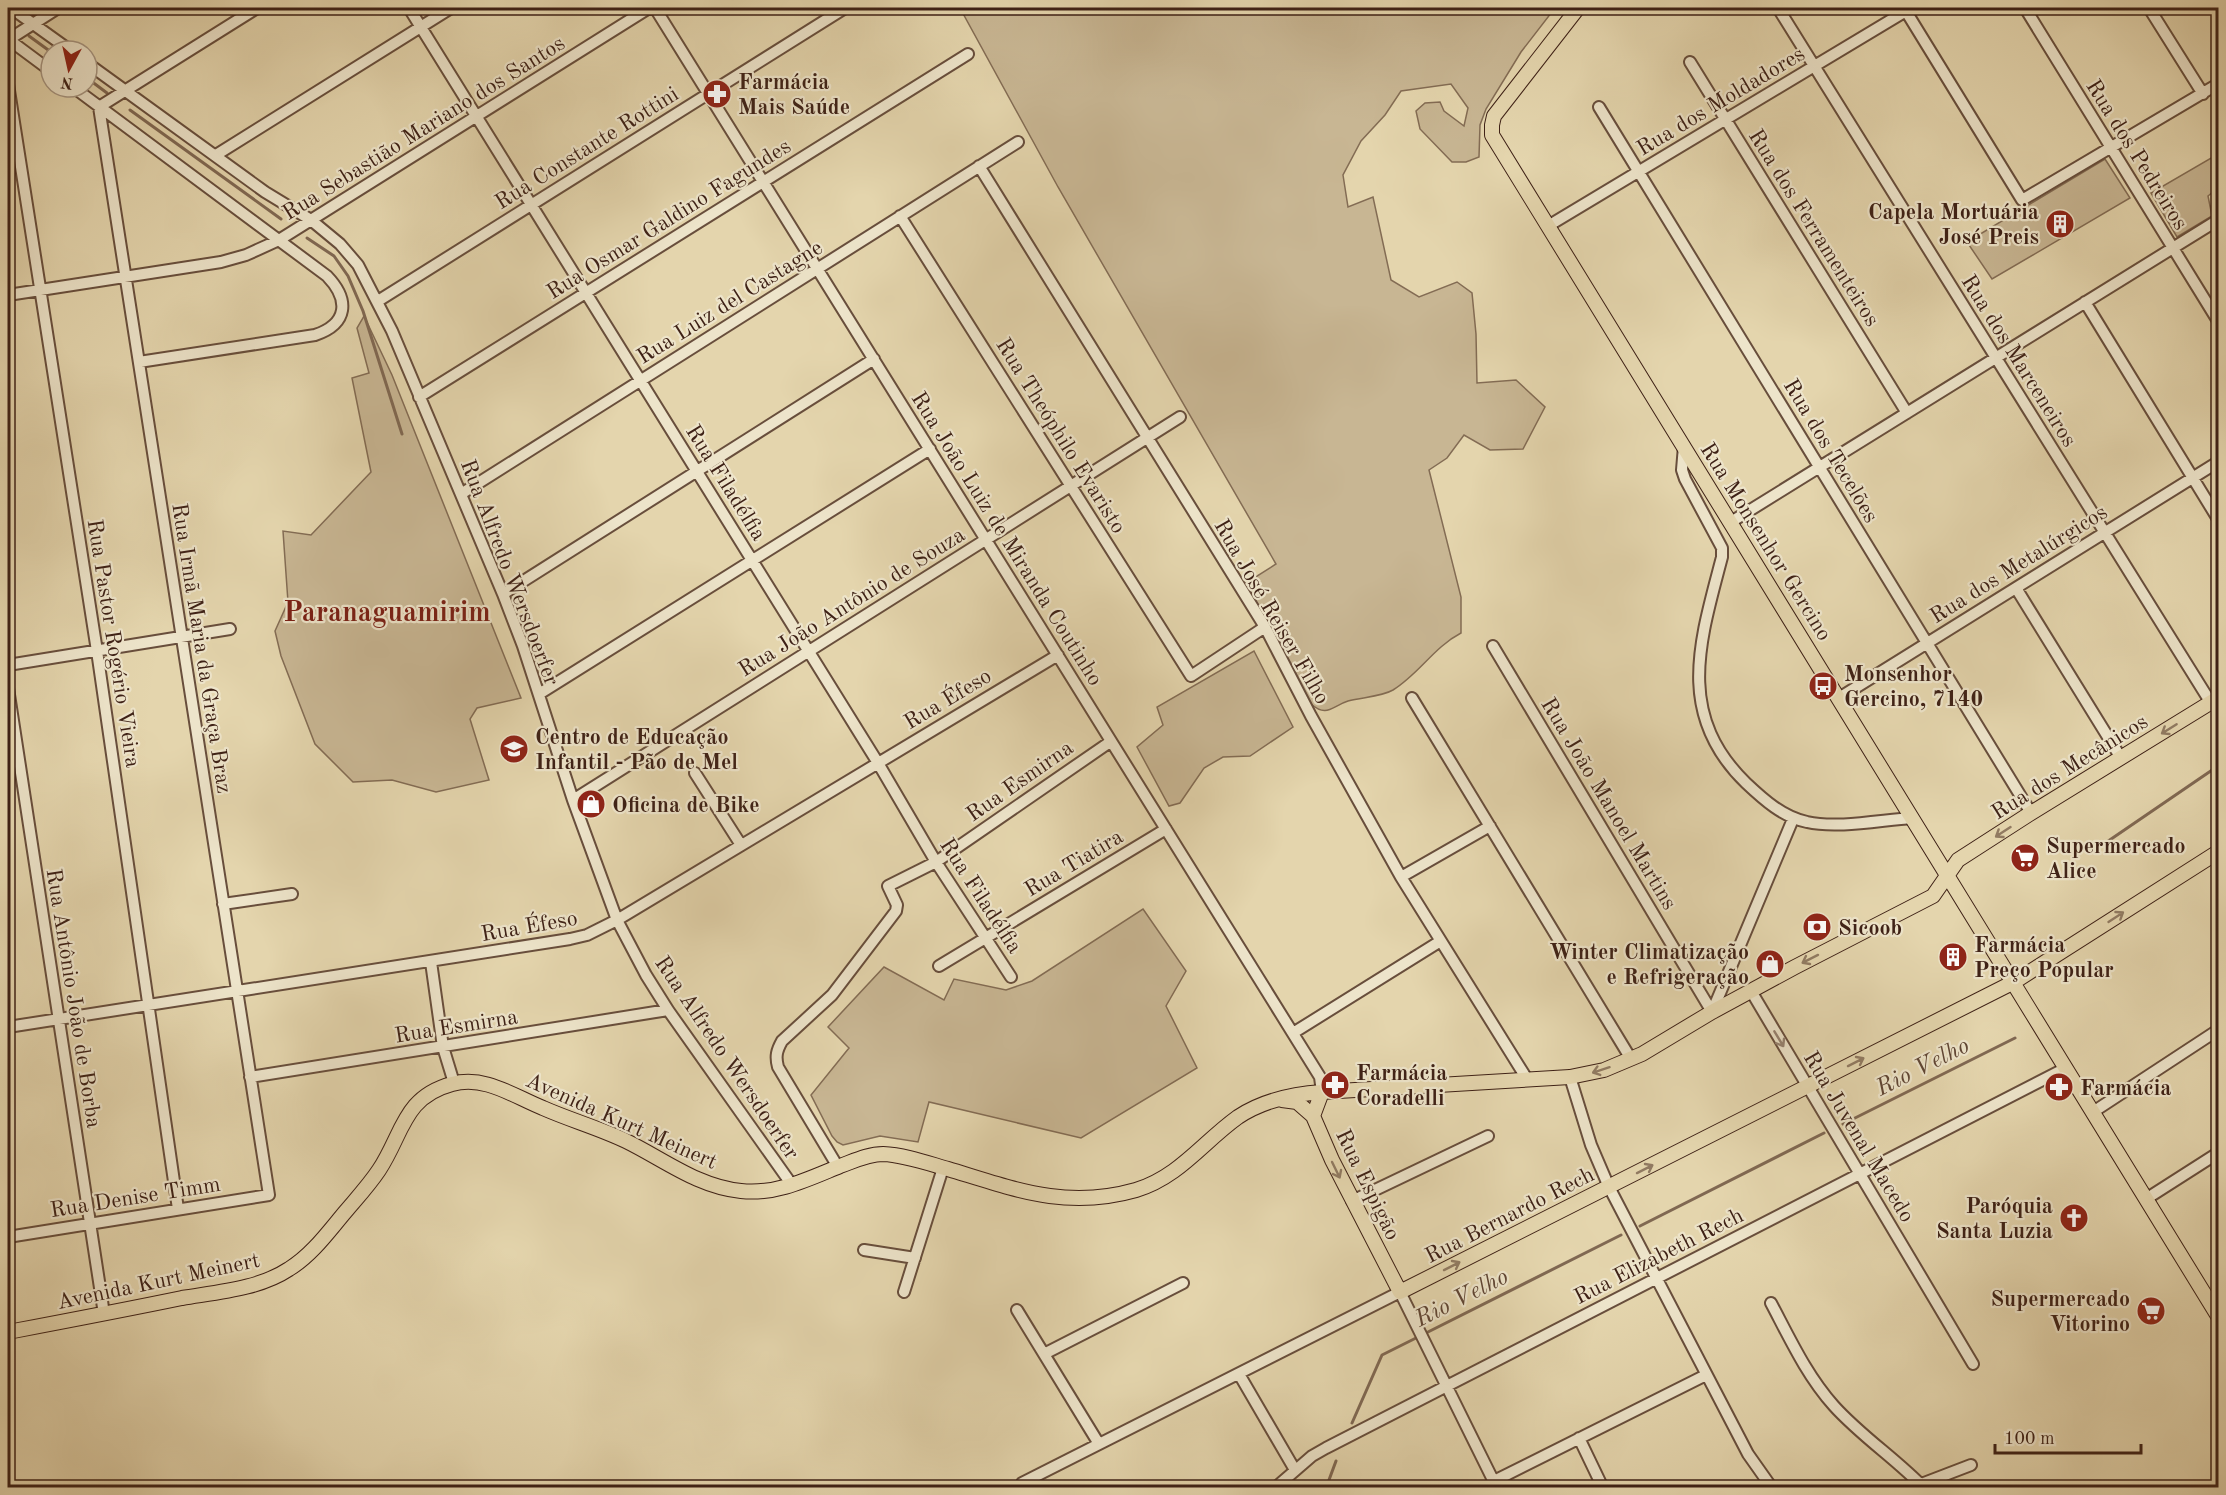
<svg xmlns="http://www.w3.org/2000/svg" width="2226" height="1495" viewBox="0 0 2226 1495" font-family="'Old Standard TT',serif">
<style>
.green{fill:#c8b693;stroke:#836c54;stroke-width:1.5}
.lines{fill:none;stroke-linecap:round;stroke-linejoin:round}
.stream{stroke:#806852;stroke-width:3}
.minor-casing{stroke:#684e3c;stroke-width:14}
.major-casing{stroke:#3e2116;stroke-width:16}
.minor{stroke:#ede4ca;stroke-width:10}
.major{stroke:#e4d5ad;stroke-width:14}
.oneway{stroke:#917b62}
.oneway2{stroke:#968270}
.labels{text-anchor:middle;stroke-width:4.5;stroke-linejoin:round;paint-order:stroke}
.poi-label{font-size:22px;font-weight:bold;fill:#3e2116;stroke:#ede4ca;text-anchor:start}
.street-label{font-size:22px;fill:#3e2116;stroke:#ede4ca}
.water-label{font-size:24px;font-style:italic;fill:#5f4534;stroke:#ede4ca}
.district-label{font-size:28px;font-weight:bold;fill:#7a1f14;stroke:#ede4ca}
</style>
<rect width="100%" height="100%" fill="#e4d5ad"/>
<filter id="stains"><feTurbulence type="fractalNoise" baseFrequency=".00333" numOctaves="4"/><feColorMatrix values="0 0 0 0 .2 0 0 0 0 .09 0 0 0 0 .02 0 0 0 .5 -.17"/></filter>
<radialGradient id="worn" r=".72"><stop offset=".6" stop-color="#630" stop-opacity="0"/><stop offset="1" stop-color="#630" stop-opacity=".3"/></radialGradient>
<path class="green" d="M960 8H1555L1521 52 1486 109 1480 125 1479 157 1466 162H1452L1420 129 1416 111 1425 103 1440 102 1444 111 1464 126 1468 108 1451 84 1401 91 1385 115 1361 141 1343 175 1348 207 1373 197 1391 280 1419 297 1457 282 1472 293 1476 334 1477 383 1516 380 1545 407 1523 449 1490 450 1464 435 1447 458 1429 470 1461 597V633C1434 647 1419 674 1393 690 1381 697 1362 697 1348 701 1332 706 1327 718 1311 704L1246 583 1276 564 1058 187Z
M2218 154V188L2208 196 2212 216 2177 237 2151 193Z
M2105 159 2130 198 1992 279 1967 242Z
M364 316 392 375 521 698 477 708 470 719 489 780 436 792 392 780 353 782 315 744 281 656 275 631 288 602 283 531 311 535 371 472 352 378 369 373 357 328Z
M1254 651 1293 727 1250 756 1223 757 1204 768 1180 803 1169 806 1137 747 1163 725 1157 707Z
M1143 909 1186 971 1166 1006 1197 1068 1081 1138 929 1102 918 1142 880 1136 843 1145 837 1142 832 1136 811 1095 849 1048 828 1027 884 967 944 1000 954 979 1006 990 1032 981Z"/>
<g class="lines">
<path class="stream" d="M29 36 51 52
M87 78 107 93
M130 110 281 219
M2212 206 2218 201
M307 238 334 256 348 276 363 311 402 434
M2098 848 2218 766
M1843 1124 2015 1038
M1640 1226 1824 1133
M1424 1334 1621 1235
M1352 1423 1382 1355 1418 1337
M1326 1488 1336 1461"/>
<g class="minor-casing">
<path id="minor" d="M11 8 71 51
M409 8 878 763 936 862 1011 977
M655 8 1320 1077 1322 1092
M1778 8 2211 703
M1904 8 2022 200 2218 84
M2025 8 2218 321
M2149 8 2203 94
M8 39 51 71
M8 40 58 8
M1690 62 1907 413
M87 63 265 192 311 220 340 244 358 265 392 331 503 594 523 646 573 800 617 920 646 975 668 1010 792 1185
M8 84 97 651 178 1209
M73 87 327 276C350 300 348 324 315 335L139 362
M1599 107 2031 813
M216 155 451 8
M979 166 1265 627 1311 716 1401 877 1527 1079
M900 216 1191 676 1265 627
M1548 226 1911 8
M8 295 221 262 246 255 279 240 649 8
M378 301 845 8
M2085 302 2218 519
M419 397 968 54
M1684 446 1682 470 1685 479 1722 548V557C1700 641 1675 714 1746 783 1764 800 1783 817 1807 822 1837 829 1881 820 1912 818
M461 494 1018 142
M1731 522 2218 220
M2016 588 2121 758
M503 594 874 359
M1493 646 1712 1012
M8 665 230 629
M8 688 104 1314
M539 694 930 449
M1412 698 1631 1059
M1839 698 2218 462
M695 773 741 845
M573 800 1180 417
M1401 877 1490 826
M223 904 292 894
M431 962 443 1047 454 1083
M939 966 1166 829
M1751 991 1973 1364
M1712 1012 1793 819
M8 1027 570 939 587 935 617 920 1058 655
M1293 1033 1439 942
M250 1077 668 1010
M1570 1077 1591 1145 1609 1187 1748 1454 1772 1488
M2093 1112 2218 1030
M838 1167 778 1067C775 1056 777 1050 782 1041L832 995 896 911 897 905 888 886 936 862 1110 742
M2146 1199 2218 1153
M1352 1201 1488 1136
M8 1237 269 1195 99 107 257 8
M864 1250 915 1258
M904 1292 943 1168
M1771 1303C1790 1339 1807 1376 1834 1406 1861 1436 1896 1459 1924 1488
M1017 1310 1099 1444
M1044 1354 1183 1283
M1239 1374 1295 1470
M1579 1438 1603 1488
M1494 1481 1706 1375
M1022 1483 1400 1292 1497 1488
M1275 1488 1312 1456 1326 1448 2066 1068
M1911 1488 1971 1465"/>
</g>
<g class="major-casing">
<path id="major" d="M1578 8 1494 116 1492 125V135L2218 1316
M1322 1092 1313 1116 1332 1160 1400 1292 2014 982 2218 852
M1282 1100 1297 1102 1313 1116
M8 1332C66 1321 124 1310 182 1298 218 1292 259 1289 289 1269 312 1255 329 1231 346 1211 357 1198 369 1185 379 1170 403 1134 403 1097 452 1084 485 1075 513 1096 543 1108 570 1120 599 1128 626 1141 663 1159 698 1187 741 1191 776 1195 808 1179 840 1166 854 1161 868 1154 883 1154 905 1155 927 1163 948 1169 1014 1189 1066 1210 1136 1190 1179 1177 1203 1142 1238 1117 1262 1101 1293 1094 1322 1092L1570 1077 1604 1070 1642 1054 1712 1012 1795 967 1933 896 1958 860 2031 813 2218 698"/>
</g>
<use href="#minor" class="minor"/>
<use href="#major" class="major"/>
</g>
<defs><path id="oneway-shaft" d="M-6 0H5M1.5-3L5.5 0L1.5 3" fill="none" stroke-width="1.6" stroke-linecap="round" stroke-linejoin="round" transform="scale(1.5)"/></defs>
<g class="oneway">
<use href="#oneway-shaft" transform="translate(2169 729) rotate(148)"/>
<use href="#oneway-shaft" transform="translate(2003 832) rotate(147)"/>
<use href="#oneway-shaft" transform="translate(2116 917) rotate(-33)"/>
<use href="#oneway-shaft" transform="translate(1810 959) rotate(153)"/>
<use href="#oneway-shaft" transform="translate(1856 1062) rotate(-27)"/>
<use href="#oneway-shaft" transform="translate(1601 1070) rotate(162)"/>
<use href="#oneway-shaft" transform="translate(1645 1169) rotate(-27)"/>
<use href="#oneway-shaft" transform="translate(1336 1170) rotate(64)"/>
<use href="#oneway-shaft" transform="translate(1452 1266) rotate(-27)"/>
</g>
<use class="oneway2" href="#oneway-shaft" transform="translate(1779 1039) rotate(59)"/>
<defs>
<g id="pharmacy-disc" transform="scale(1.5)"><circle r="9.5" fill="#8f2418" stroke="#ede4ca"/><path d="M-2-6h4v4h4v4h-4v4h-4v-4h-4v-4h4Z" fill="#fff"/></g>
<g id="building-disc" transform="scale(1.5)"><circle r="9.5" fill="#8f2418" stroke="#ede4ca"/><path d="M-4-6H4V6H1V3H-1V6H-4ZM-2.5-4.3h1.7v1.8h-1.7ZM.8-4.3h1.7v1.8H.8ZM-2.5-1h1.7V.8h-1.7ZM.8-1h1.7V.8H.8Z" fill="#fff"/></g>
<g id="bus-disc" transform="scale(1.5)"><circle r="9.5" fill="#8f2418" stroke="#ede4ca"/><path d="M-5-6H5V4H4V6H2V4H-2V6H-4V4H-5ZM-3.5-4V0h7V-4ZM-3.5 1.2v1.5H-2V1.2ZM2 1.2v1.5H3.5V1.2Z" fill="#fff"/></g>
<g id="school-disc" transform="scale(1.5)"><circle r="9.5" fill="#8f2418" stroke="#ede4ca"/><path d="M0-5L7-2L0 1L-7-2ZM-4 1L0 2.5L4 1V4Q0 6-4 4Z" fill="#fff"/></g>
<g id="shop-disc" transform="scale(1.5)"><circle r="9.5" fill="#8f2418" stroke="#ede4ca"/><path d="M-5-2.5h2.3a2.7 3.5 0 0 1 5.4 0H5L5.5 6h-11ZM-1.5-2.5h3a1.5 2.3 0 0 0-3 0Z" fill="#fff"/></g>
<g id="supermarket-disc" transform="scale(1.5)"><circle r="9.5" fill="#8f2418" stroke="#ede4ca"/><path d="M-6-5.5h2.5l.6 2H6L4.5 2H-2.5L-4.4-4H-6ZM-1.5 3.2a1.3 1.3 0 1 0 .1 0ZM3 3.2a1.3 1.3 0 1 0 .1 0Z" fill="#fff"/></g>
<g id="bank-disc" transform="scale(1.5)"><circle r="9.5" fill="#8f2418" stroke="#ede4ca"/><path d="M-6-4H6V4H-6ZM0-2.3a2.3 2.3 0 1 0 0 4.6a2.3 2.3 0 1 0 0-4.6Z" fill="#fff"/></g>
<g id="church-disc" transform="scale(1.5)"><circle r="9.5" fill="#8f2418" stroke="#ede4ca"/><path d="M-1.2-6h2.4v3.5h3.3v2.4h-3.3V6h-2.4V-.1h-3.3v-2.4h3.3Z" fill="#fff"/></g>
</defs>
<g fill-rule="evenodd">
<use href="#pharmacy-disc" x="717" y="94"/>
<use href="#building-disc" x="2060" y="224"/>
<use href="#bus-disc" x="1823" y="686"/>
<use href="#school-disc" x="514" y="749"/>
<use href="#shop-disc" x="591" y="804"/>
<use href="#supermarket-disc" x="2025" y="858"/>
<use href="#bank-disc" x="1817" y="927"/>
<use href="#building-disc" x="1953" y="957"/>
<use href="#shop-disc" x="1770" y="964"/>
<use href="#pharmacy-disc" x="1335" y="1085"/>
<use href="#pharmacy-disc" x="2059" y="1087"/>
<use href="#church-disc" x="2074" y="1218"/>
<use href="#supermarket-disc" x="2151" y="1311"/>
</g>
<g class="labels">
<g class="poi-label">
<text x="738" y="89">Farmácia<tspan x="738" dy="25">Mais Saúde</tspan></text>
<text x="2039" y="219" text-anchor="end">Capela Mortuária<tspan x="2039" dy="25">José Preis</tspan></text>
<text x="1844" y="681">Monsenhor<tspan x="1844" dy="25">Gercino, 7140</tspan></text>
<text x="535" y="744">Centro de Educação<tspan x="535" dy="25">Infantil - Pão de Mel</tspan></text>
<text x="612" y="812">Oficina de Bike</text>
<text x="2046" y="853">Supermercado<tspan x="2046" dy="25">Alice</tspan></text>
<text x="1838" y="935">Sicoob</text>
<text x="1974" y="952">Farmácia<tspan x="1974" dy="25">Preço Popular</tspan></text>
<text x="1749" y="959" text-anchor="end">Winter Climatização<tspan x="1749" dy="25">e Refrigeração</tspan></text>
<text x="1356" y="1080">Farmácia<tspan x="1356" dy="25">Coradelli</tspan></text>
<text x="2080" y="1095">Farmácia</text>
<text x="2053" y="1213" text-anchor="end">Paróquia<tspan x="2053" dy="25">Santa Luzia</tspan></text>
<text x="2130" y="1306" text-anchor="end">Supermercado<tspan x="2130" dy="25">Vitorino</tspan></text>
</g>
<g class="street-label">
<text transform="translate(1720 100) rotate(-31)" y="8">Rua dos Moldadores</text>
<text transform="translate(423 127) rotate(-32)" y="8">Rua Sebastião Mariano dos Santos</text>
<text transform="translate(586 147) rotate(-32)" y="8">Rua Constante Rottini</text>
<text transform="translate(2138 154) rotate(58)" y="8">Rua dos Pedreiros</text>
<text transform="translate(668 218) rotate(-32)" y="8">Rua Osmar Galdino Fagundes</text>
<text transform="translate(1815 227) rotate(58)" y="8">Rua dos Ferramenteiros</text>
<text transform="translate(729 301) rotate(-32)" y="8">Rua Luiz del Castagne</text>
<text transform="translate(2020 360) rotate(58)" y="8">Rua dos Marceneiros</text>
<text transform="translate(1062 435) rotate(58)" y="8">Rua Theóphilo Evaristo</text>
<text transform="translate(1832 450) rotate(59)" y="8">Rua dos Tecelões</text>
<text transform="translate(727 482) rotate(58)" y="8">Rua Filadélfia</text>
<text transform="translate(1008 538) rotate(58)" y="8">Rua João Luiz de Miranda Coutinho</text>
<text transform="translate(1767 541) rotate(58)" y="8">Rua Monsenhor Gercino</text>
<text transform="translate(2018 563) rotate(-32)" y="8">Rua dos Metalúrgicos</text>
<text transform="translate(511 572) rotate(69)" y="8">Rua Alfredo Wersdoerfer</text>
<text transform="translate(851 601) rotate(-32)" y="8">Rua João Antônio de Souza</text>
<text transform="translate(1273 611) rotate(60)" y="8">Rua José Reiser Filho</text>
<text transform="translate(115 643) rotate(81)" y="8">Rua Pastor Rogério Vieira</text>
<text transform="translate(203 648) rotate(81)" y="8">Rua Irmã Maria da Graça Braz</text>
<text transform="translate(947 698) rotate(-31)" y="8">Rua Éfeso</text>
<text transform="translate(2069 766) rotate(-32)" y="8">Rua dos Mecânicos</text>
<text transform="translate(1019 780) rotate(-35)" y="8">Rua Esmirna</text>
<text transform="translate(1610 803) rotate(59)" y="8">Rua João Manoel Martins</text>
<text transform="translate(1073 862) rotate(-31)" y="8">Rua Tiatira</text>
<text transform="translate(982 895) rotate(57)" y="8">Rua Filadélfia</text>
<text transform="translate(529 925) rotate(-10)" y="8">Rua Éfeso</text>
<text transform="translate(75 998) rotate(81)" y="8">Rua Antônio João de Borba</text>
<text transform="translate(456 1025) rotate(-9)" y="8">Rua Esmirna</text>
<text transform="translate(728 1057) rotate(56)" y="8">Rua Alfredo Wersdoerfer</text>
<text transform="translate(622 1120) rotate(24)" y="8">Avenida Kurt Meinert</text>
<text transform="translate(1860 1136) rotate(59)" y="8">Rua Juvenal Macedo</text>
<text transform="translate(1369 1184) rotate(64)" y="8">Rua Espigão</text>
<text transform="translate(135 1196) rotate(-9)" y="8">Rua Denise Timm</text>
<text transform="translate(1509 1214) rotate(-27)" y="8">Rua Bernardo Rech</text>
<text transform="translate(1658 1255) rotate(-27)" y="8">Rua Elizabeth Rech</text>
<text transform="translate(158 1280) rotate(-12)" y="8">Avenida Kurt Meinert</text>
</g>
<g class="water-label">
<text transform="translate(1922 1066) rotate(-27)" y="8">Rio Velho</text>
<text transform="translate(1461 1297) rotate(-27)" y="8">Rio Velho</text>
</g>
<g class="district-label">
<text x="387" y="621">Paranaguamirim</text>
</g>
</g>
<rect width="2226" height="1495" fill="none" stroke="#e4d5ad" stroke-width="30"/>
<rect x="9" y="9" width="2208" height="1477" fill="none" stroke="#3e2116" stroke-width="3"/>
<rect x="15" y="15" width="2196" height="1465" fill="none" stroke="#3e2116" stroke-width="1.5"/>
<g transform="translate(69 69) rotate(188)"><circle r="28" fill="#ede4ca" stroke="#a79682" stroke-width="1.5"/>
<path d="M0-4.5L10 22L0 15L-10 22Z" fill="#8f2418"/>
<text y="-9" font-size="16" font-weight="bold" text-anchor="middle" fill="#3e2116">N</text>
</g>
<path d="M1995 1444v9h146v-9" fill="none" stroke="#3e2116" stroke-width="3"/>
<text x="2004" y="1444" font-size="18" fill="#3e2116" stroke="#ede4ca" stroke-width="4.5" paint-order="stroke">100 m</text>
<rect width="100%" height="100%" filter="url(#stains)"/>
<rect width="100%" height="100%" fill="url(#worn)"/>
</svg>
